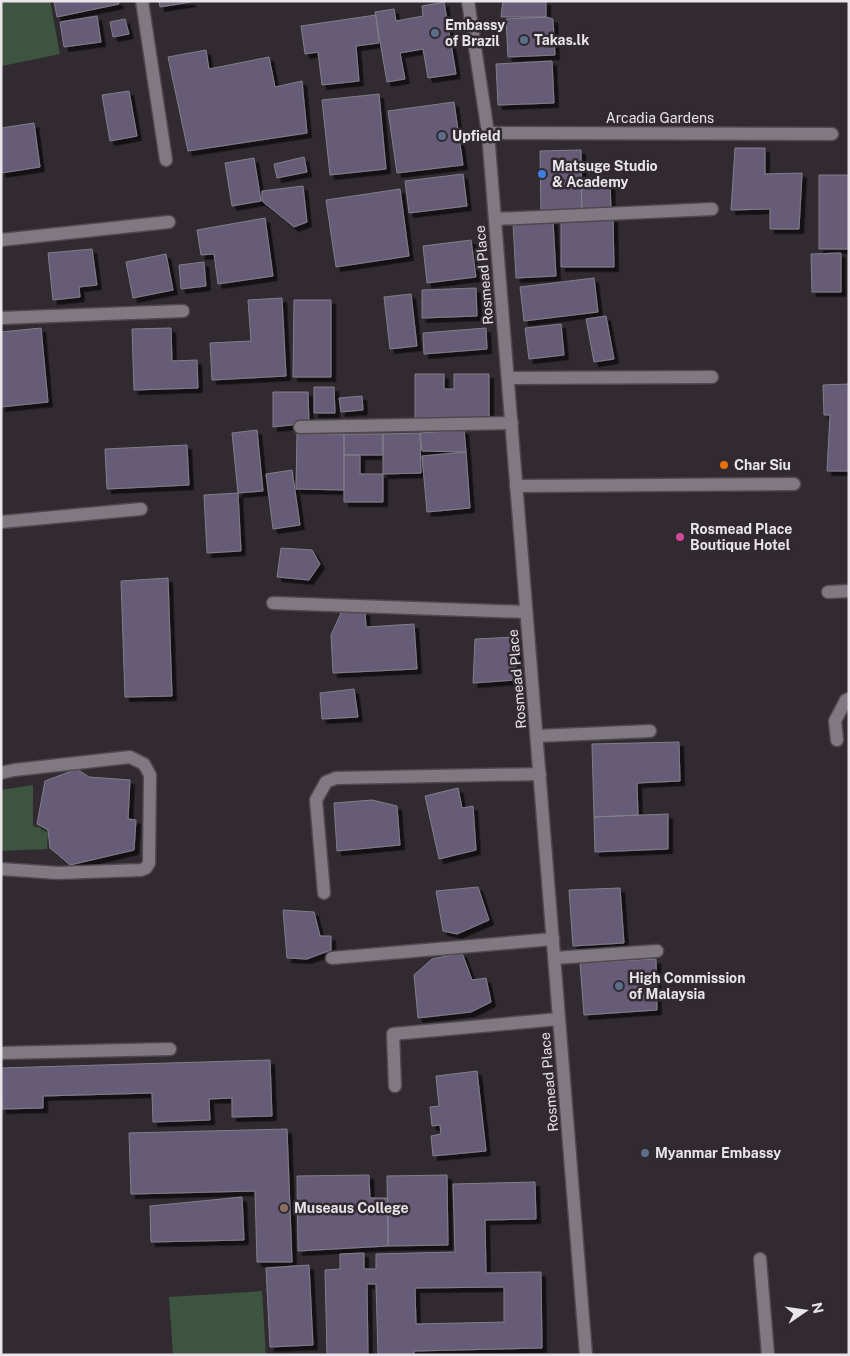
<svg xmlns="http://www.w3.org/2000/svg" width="850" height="1356" viewBox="0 0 850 1356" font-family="'Public Sans',sans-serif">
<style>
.green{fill:#3d5440}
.building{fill:#665b77;stroke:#827f89;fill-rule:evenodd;filter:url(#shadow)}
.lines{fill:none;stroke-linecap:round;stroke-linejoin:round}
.service-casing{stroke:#4f494f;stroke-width:15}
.minor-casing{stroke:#4f494f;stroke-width:15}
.tertiary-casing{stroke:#4f494f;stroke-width:15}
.service{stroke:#817981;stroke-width:12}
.minor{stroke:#817981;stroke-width:12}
.tertiary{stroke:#817981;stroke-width:12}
.service-dot{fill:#5c6f8a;stroke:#312a31;stroke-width:2}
.shop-dot{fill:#3f7fe0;stroke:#312a31;stroke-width:2}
.food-dot{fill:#e8710a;stroke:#312a31;stroke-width:2}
.hotel-dot{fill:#d1479c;stroke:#312a31;stroke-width:2}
.education-dot{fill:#8d6e63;stroke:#312a31;stroke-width:2}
.labels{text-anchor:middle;stroke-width:5;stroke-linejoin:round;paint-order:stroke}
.poi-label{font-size:14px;font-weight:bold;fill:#eae5ea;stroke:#312a31;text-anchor:start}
.street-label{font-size:14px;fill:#eae5ea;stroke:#312a31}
</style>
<defs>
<filter id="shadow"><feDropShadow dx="4.5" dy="4.5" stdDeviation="0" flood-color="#0009"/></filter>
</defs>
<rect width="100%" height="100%" fill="#312a31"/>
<path class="green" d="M1 1H50L60 54 2 66Z
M33 785V826L48 830 47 849 1 851V790Z
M262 1291 266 1355H173L169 1297Z"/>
<path class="building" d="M54 1H118L119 4 57 17Z
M159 1H191V2L160 7Z
M503 1H546V17H501Z
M444 2 456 74 428 78 423 49 400 53 405 79 387 82 375 12 394 9 396 21 423 16 422 6Z
M376 15 379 43 356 46 359 81 322 85 318 52 305 54 301 26Z
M97 16 101 42 64 47 60 22Z
M546 17 553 19 555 55 508 57 506 19Z
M125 19 129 34 113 37 110 22Z
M206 50 209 69 269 57 275 87 302 81 307 133 188 151 168 57Z
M552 61 554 103 498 105 496 64Z
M129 91 137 136 110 141 102 95Z
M379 94 386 169 330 175 322 100Z
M454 102 463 165 397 173 388 111Z
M34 123 40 167 1 173V128Z
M735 148H765V174L802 173 799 229H770V209L731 210Z
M581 150 582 214 541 215 540 151Z
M304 157 307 172 277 178 274 164Z
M254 158 261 201 232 206 225 163Z
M463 174 467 206 409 213 405 181Z
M819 175H849V249H819Z
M581 178H610L611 213 582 214Z
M303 186 307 222 294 227 262 201V191Z
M400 189 409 256 336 267 326 200Z
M265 218 273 276 218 284 214 254 201 255 197 230Z
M613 218 614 267H561V219Z
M553 220 556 276 516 278 513 222Z
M471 240 476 277 427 283 423 246Z
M92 249 97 285 79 287 80 297 53 300 48 253Z
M841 253V292H812L811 254Z
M166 254 173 290 133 298 126 262Z
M204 262 206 286 181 289 179 265Z
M594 278 598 312 524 321 520 287Z
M476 288 477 316 422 318V290Z
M411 294 417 346 390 349 384 297Z
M282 298 286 376 212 380 210 343 251 341 248 300Z
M294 300H331V377H293Z
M606 316 614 359 594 362 586 319Z
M561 324 564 355 529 359 525 328Z
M41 328 48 402 1 407V332Z
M171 328 172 361 197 360 198 388 134 390 132 329Z
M486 328 487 349 424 354 423 333Z
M415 374H444V389H454V374H489V420H415Z
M849 384V471H827L830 415H824L823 385Z
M314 387H334L335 413H314Z
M273 392H308L309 423 273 427Z
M362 396 363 410 341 412 339 398Z
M257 430 263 491 238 493 232 433Z
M464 430 466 452 422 451 420 433Z
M297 433 344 434V490L296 489Z
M420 433 421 473 383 474V434Z
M344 434H383V455H344Z
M187 445 189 485 107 489 105 449Z
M466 452 470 508 427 512 422 456Z
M344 455H360V474H383V502H344Z
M292 470 300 525 273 529 266 474Z
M238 493 241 551 207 553 204 495Z
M281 548 312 550 320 564 309 580 277 577Z
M168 578 172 696 125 697 121 581Z
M365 611 366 627 414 624 417 669 333 673 331 635 341 613Z
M517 637 515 680 473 683 475 639Z
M354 689 358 717 322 719 320 693Z
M679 742 680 781 637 783 638 815 594 817 592 744Z
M77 769 89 777 130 780 128 819 136 820 134 850 70 865 50 848 48 830 37 824 45 781Z
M458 788 462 808 473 806 476 850 439 859 425 796Z
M372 800 397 806 400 845 337 851 334 803Z
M668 814V849L595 852 594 817Z
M478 887 489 920 457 934 443 931 436 891Z
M620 888 624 943 573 946 569 890Z
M283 910 314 912 320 936H331V950L307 959 287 958Z
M462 953 472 980 486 978 491 1002 471 1012 418 1018 414 975 432 959Z
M656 959 657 1010 584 1015 580 963Z
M270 1060 272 1116 232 1117V1098L209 1099 210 1120 153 1122 152 1093 43 1096V1108L2 1109 1 1068Z
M477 1071 486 1151 433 1156 431 1136 441 1134 440 1125 432 1126 430 1107 439 1106 436 1076Z
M287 1129 292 1262H257L255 1191 131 1194 129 1133Z
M369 1175 370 1198H388V1246L298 1251 297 1176Z
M447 1175 448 1245 388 1246 387 1176Z
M535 1182 536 1219 485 1220 486 1273 541 1272 542 1348 414 1351V1355H378L376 1284H367L368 1354 327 1355 325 1270 340 1269V1254L364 1253V1269H376V1254L455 1252 453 1184ZM504 1287V1322L416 1324 415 1288Z
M242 1197 244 1240 151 1242 150 1206Z
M309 1265 313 1345 270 1347 266 1268Z"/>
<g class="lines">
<g class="service-casing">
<path id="service" d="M537 736 650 731
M1 773 14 770 130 757 144 764 150 775 149 863 146 868 141 870 58 873 1 869
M555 958 657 951"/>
</g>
<g class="minor-casing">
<path id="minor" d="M142 1 166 160
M488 133 832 134
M495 219 712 209
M1 240 169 222
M1 318 183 311
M508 378 712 377
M300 427 512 423
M516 486 794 484
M1 522 141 509
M828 592 849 591
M273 603 526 612
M837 740 835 721 846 700 849 699
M324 893 316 800 326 782 336 778 540 774
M332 958 553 939
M1 1053 170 1049
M395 1086 393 1034 559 1019
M760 1259 768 1355"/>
</g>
<g class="tertiary-casing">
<path id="tertiary" d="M468 1 488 133 586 1355"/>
</g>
<use href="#service" class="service"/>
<use href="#minor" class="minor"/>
<use href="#tertiary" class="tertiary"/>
</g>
<g class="service-dot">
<circle cx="435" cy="33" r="5"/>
<circle cx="524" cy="40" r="5"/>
<circle cx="442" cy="136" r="5"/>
<circle cx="619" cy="986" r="5"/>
<circle cx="645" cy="1153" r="5"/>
</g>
<circle class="shop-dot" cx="542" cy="174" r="5"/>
<circle class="food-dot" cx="724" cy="465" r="5"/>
<circle class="hotel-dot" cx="680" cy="537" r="5"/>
<circle class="education-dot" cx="284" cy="1208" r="5"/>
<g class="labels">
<g class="poi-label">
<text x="445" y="30">Embassy<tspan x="445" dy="16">of Brazil</tspan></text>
<text x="534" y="45">Takas.lk</text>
<text x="452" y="141">Upfield</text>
<text x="552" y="171">Matsuge Studio<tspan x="552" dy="16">&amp; Academy</tspan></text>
<text x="734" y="470">Char Siu</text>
<text x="690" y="534">Rosmead Place<tspan x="690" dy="16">Boutique Hotel</tspan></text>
<text x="629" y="983">High Commission<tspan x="629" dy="16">of Malaysia</tspan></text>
<text x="655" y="1158">Myanmar Embassy</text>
<text x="294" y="1213">Museaus College</text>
</g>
<g class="street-label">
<text x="660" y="123">Arcadia Gardens</text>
<text transform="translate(484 275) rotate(-95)" y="5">Rosmead Place</text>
<text transform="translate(517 679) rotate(-95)" y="5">Rosmead Place</text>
<text transform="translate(549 1082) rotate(-95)" y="5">Rosmead Place</text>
</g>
</g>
<rect width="850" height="1356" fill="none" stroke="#eae5ea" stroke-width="5"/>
<g transform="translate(805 1311) rotate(77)" stroke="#312a31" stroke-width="4" paint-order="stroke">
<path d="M0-4L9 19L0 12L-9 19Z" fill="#eae5ea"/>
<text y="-8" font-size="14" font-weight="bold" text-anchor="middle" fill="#eae5ea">N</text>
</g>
</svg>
